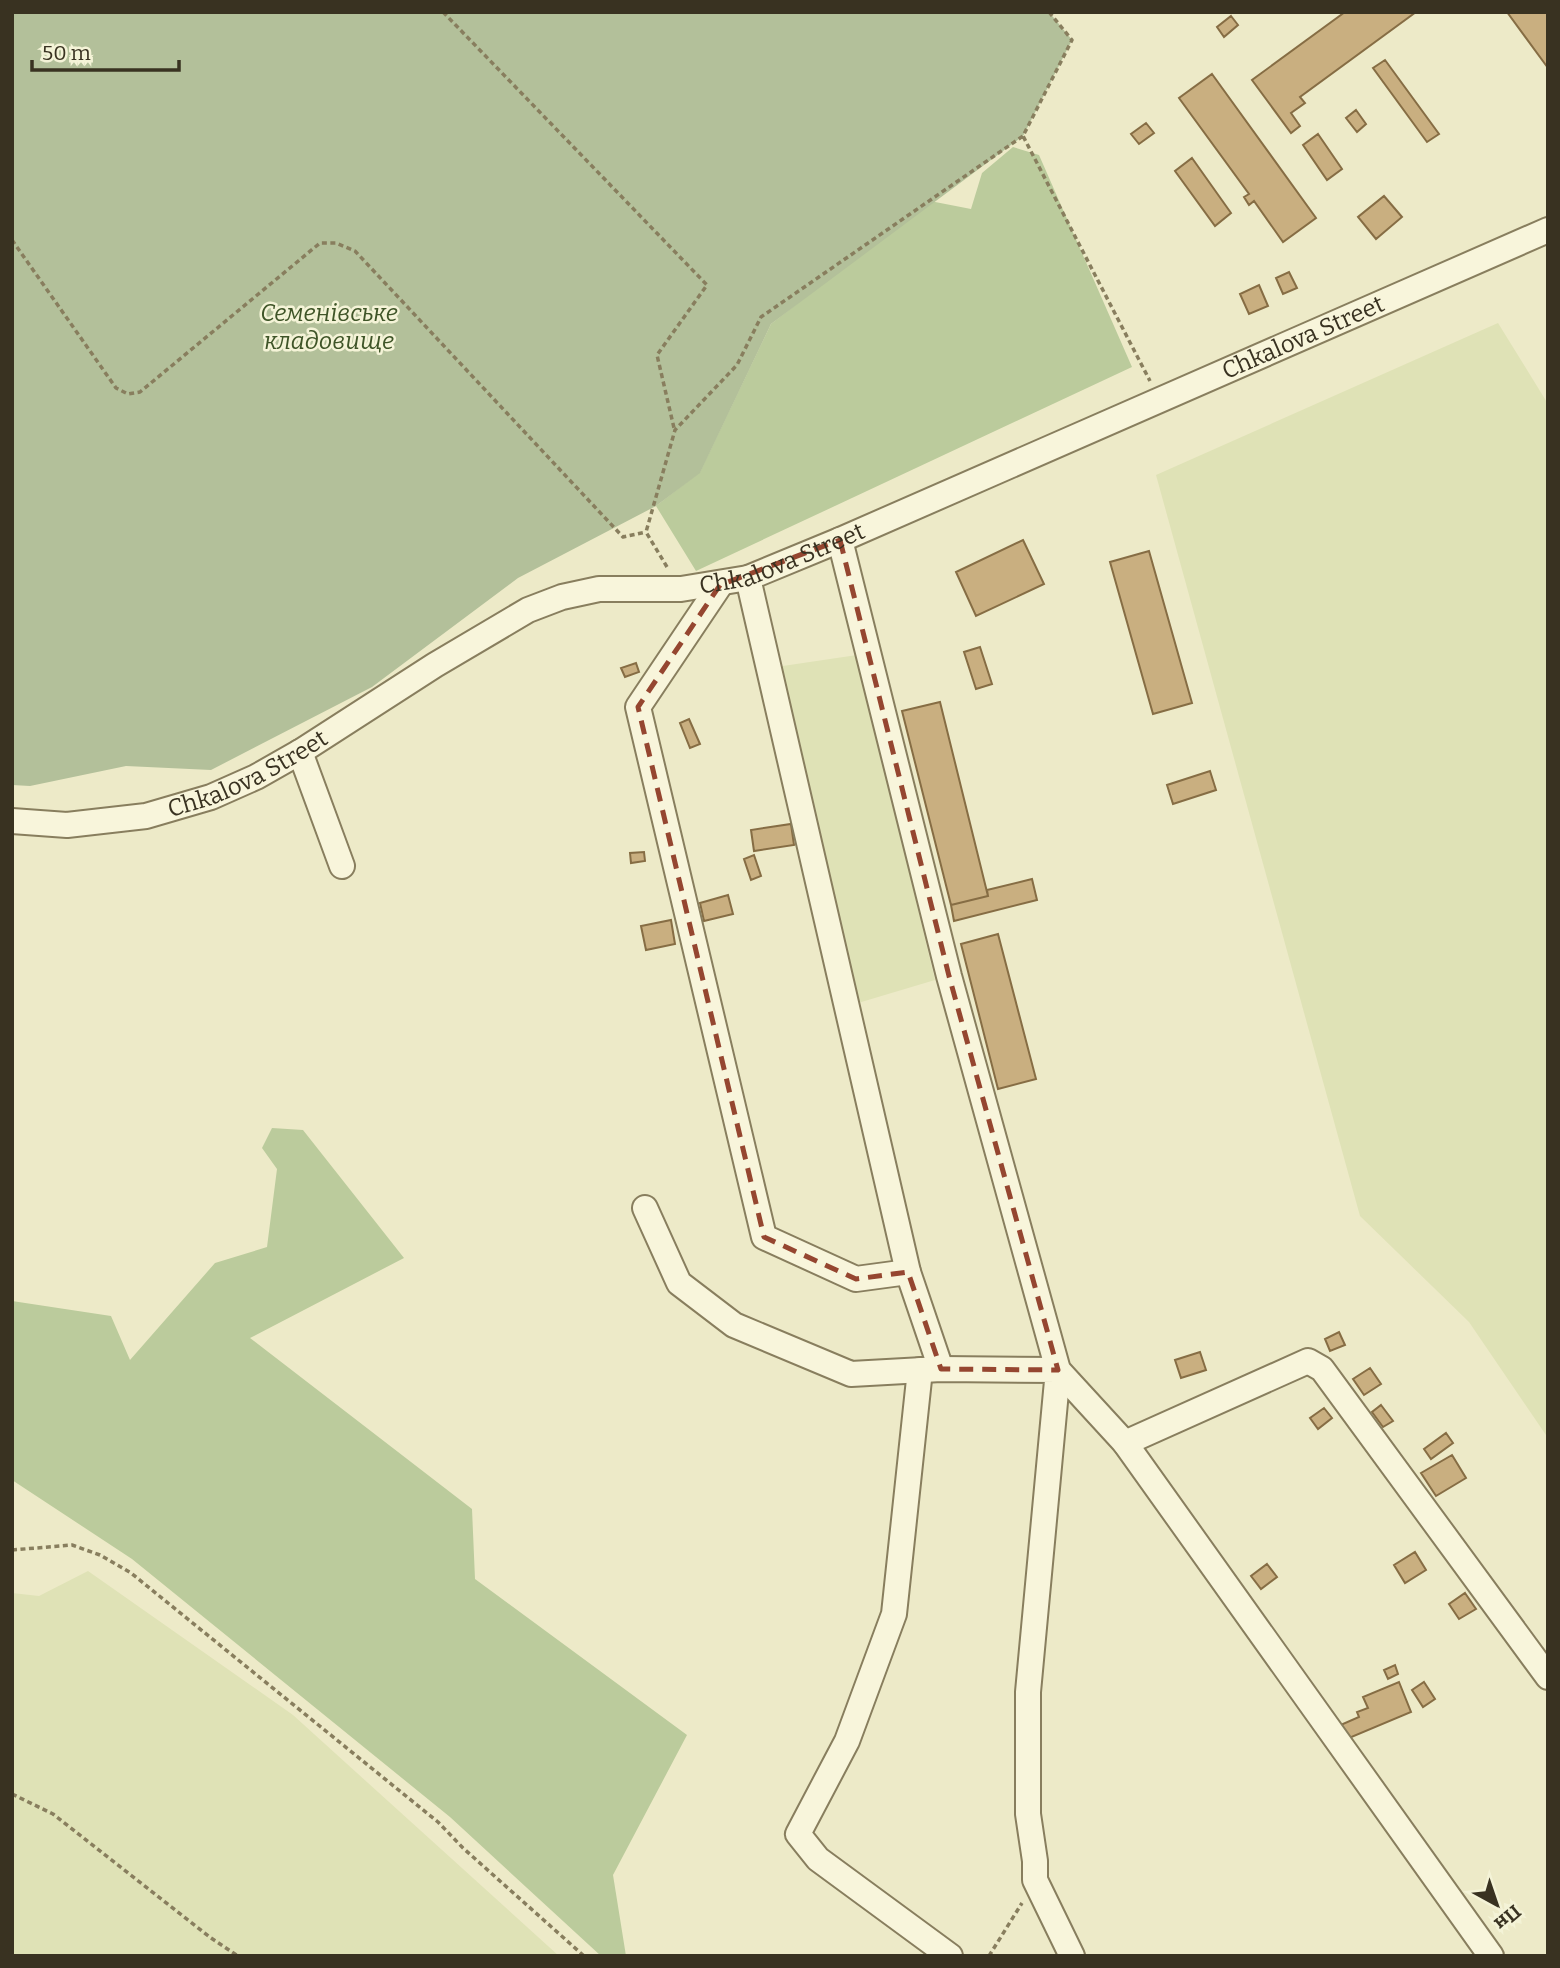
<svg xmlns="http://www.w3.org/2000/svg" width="1560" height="1968" viewBox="0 0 1560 1968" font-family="Bitter,serif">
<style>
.farmland{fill:#dfe2b6}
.green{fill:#bbcb9c}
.cemetery{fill:#b3c09a}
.building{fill:#c9af80;stroke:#866d44;stroke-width:2}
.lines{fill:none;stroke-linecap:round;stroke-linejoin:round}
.minor-casing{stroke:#887e5e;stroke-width:28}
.path{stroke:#887e5e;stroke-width:3.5;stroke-dasharray:5 3.5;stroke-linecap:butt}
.minor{stroke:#f8f5db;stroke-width:24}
.marked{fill:none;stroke:#954630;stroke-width:5;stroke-dasharray:14 9;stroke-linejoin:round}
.labels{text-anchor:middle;stroke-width:5;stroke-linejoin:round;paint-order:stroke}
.park-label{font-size:24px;font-style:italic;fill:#3f5528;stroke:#f4f3d7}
.street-label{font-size:24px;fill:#393221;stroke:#f4f3d7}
</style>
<rect width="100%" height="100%" fill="#edeac8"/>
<path class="farmland" d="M1498 323 1548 404V1438L1469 1322 1360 1216 1156 475Z
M857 655 935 980 858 1003 776 667Z
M88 1571 293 1715 559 1956H12V1593L39 1596Z"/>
<path class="green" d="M1013 147 1039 155 1132 367 696 571 656 506 700 472 771 324 930 201 971 209 982 173Z
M272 1128 303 1130 404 1258 250 1338 472 1509 475 1579 687 1735 613 1875 626 1956H601L450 1817 132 1559 12 1480V1301L111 1316 130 1360 215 1263 267 1247 277 1169 262 1148Z"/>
<path class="cemetery" d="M12 12H1049L1072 40 1023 136 771 324 700 473 656 506 518 578 372 687 211 770 126 766 30 786 12 785Z"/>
<path class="building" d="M1345 12H1416L1300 97 1305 103 1291 113 1300 126 1291 133 1252 80Z
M1507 12H1548V68Z
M1231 16 1238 25 1224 37 1217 27Z
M1385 60 1439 134 1427 142 1373 68Z
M1212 74 1316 218 1283 242 1254 201 1249 205 1244 197 1249 194 1179 98Z
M1356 110 1366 124 1357 132 1346 118Z
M1146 123 1154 133 1139 144 1131 134Z
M1318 134 1342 169 1327 180 1303 145Z
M1192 158 1231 213 1215 226 1175 171Z
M1384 196 1402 217 1376 239 1358 217Z
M1289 272 1297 288 1283 294 1276 278Z
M1259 285 1268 306 1249 314 1240 294Z
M1023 540 1044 584 976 616 956 572Z
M1149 551 1192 703 1153 714 1110 562Z
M980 647 992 684 976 689 964 652Z
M636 663 639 672 625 677 621 668Z
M940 702 988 896 951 905 902 711Z
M689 719 700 744 690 748 680 723Z
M1210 771 1216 790 1173 804 1167 785Z
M791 824 794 845 754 851 751 830Z
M644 852 645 861 631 863 630 853Z
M754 855 761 876 751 880 744 859Z
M1032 879 1037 900 954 921 951 905 988 896 987 890Z
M728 895 733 914 704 921 700 903Z
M671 920 675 944 646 950 641 926Z
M998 934 1036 1079 998 1089 961 944Z
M1339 1332 1345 1345 1330 1351 1325 1339Z
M1200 1352 1206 1370 1181 1378 1175 1360Z
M1370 1368 1381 1384 1364 1395 1353 1379Z
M1381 1405 1393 1421 1383 1427 1372 1412Z
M1324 1408 1332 1418 1318 1429 1310 1418Z
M1446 1433 1453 1443 1431 1459 1424 1449Z
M1452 1455 1466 1478 1436 1496 1421 1473Z
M1415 1552 1426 1570 1405 1583 1394 1565Z
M1267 1564 1277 1577 1261 1589 1251 1576Z
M1465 1593 1476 1609 1459 1619 1449 1604Z
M1395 1665 1398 1674 1388 1679 1384 1670Z
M1399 1682 1411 1712 1342 1741 1336 1727 1359 1717 1357 1712 1368 1708 1363 1697Z
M1424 1682 1435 1699 1423 1707 1412 1690Z"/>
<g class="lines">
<g class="minor-casing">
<g id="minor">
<path d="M840 540 949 976 1058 1370 1125 1443 1491 1956"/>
<path d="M748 578 908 1272 941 1369"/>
<path d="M720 585 638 707 764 1237 856 1279 908 1272"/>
<path d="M300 752 342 866"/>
<path id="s1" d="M12 821 67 825 146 816 211 797 256 777 300 752 435 665 528 610 562 597 599 589H681L748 578 840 540 1548 230"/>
<path d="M645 1208 679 1283 734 1325 851 1374 941 1369 1058 1370 1028 1692V1814L1035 1861V1880L1072 1956"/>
<path d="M920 1370 894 1614 847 1741 798 1834 818 1859 950 1956"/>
<path d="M1125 1443 1308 1361 1322 1369 1548 1677"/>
</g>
</g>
<path class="path" d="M443 12 707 285 657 355 674 428
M1049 12 1072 40 1023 136 1150 381
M12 240 116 388 128 394 140 392 320 243H336L355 251 623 537 646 532
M667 567 646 532 675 430 737 365 761 317 1023 136
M12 1550 72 1545 100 1555 131 1573 438 1822 463 1848 584 1956
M12 1794 53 1814 211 1938 238 1956
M989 1956 1022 1903"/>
<use href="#minor" class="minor"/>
</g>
<path class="marked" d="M840 540 949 976 1058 1370 941 1369 908 1272 856 1279 764 1237 638 707 720 585Z"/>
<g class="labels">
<g class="park-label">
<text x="329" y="321">Семенівське<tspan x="329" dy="28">кладовище</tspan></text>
</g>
<g class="street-label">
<text dy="8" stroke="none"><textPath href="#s1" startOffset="1400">Chkalova Street</textPath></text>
<text dy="8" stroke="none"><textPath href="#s1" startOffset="833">Chkalova Street</textPath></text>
<text dy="8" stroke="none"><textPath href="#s1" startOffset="245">Chkalova Street</textPath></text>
</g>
</g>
<rect width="1560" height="1968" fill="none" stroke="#393221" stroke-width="28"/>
<g transform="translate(1497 1905) rotate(140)" stroke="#f4f3d7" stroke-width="5" paint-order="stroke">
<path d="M0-5L12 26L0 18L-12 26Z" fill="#393221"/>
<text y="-10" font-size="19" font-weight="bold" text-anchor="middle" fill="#393221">Пн</text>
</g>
<path d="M32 60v10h147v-10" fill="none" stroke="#393221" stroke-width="3.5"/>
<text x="42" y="60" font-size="21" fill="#393221" stroke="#f4f3d7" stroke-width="5" paint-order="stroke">50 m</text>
</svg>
